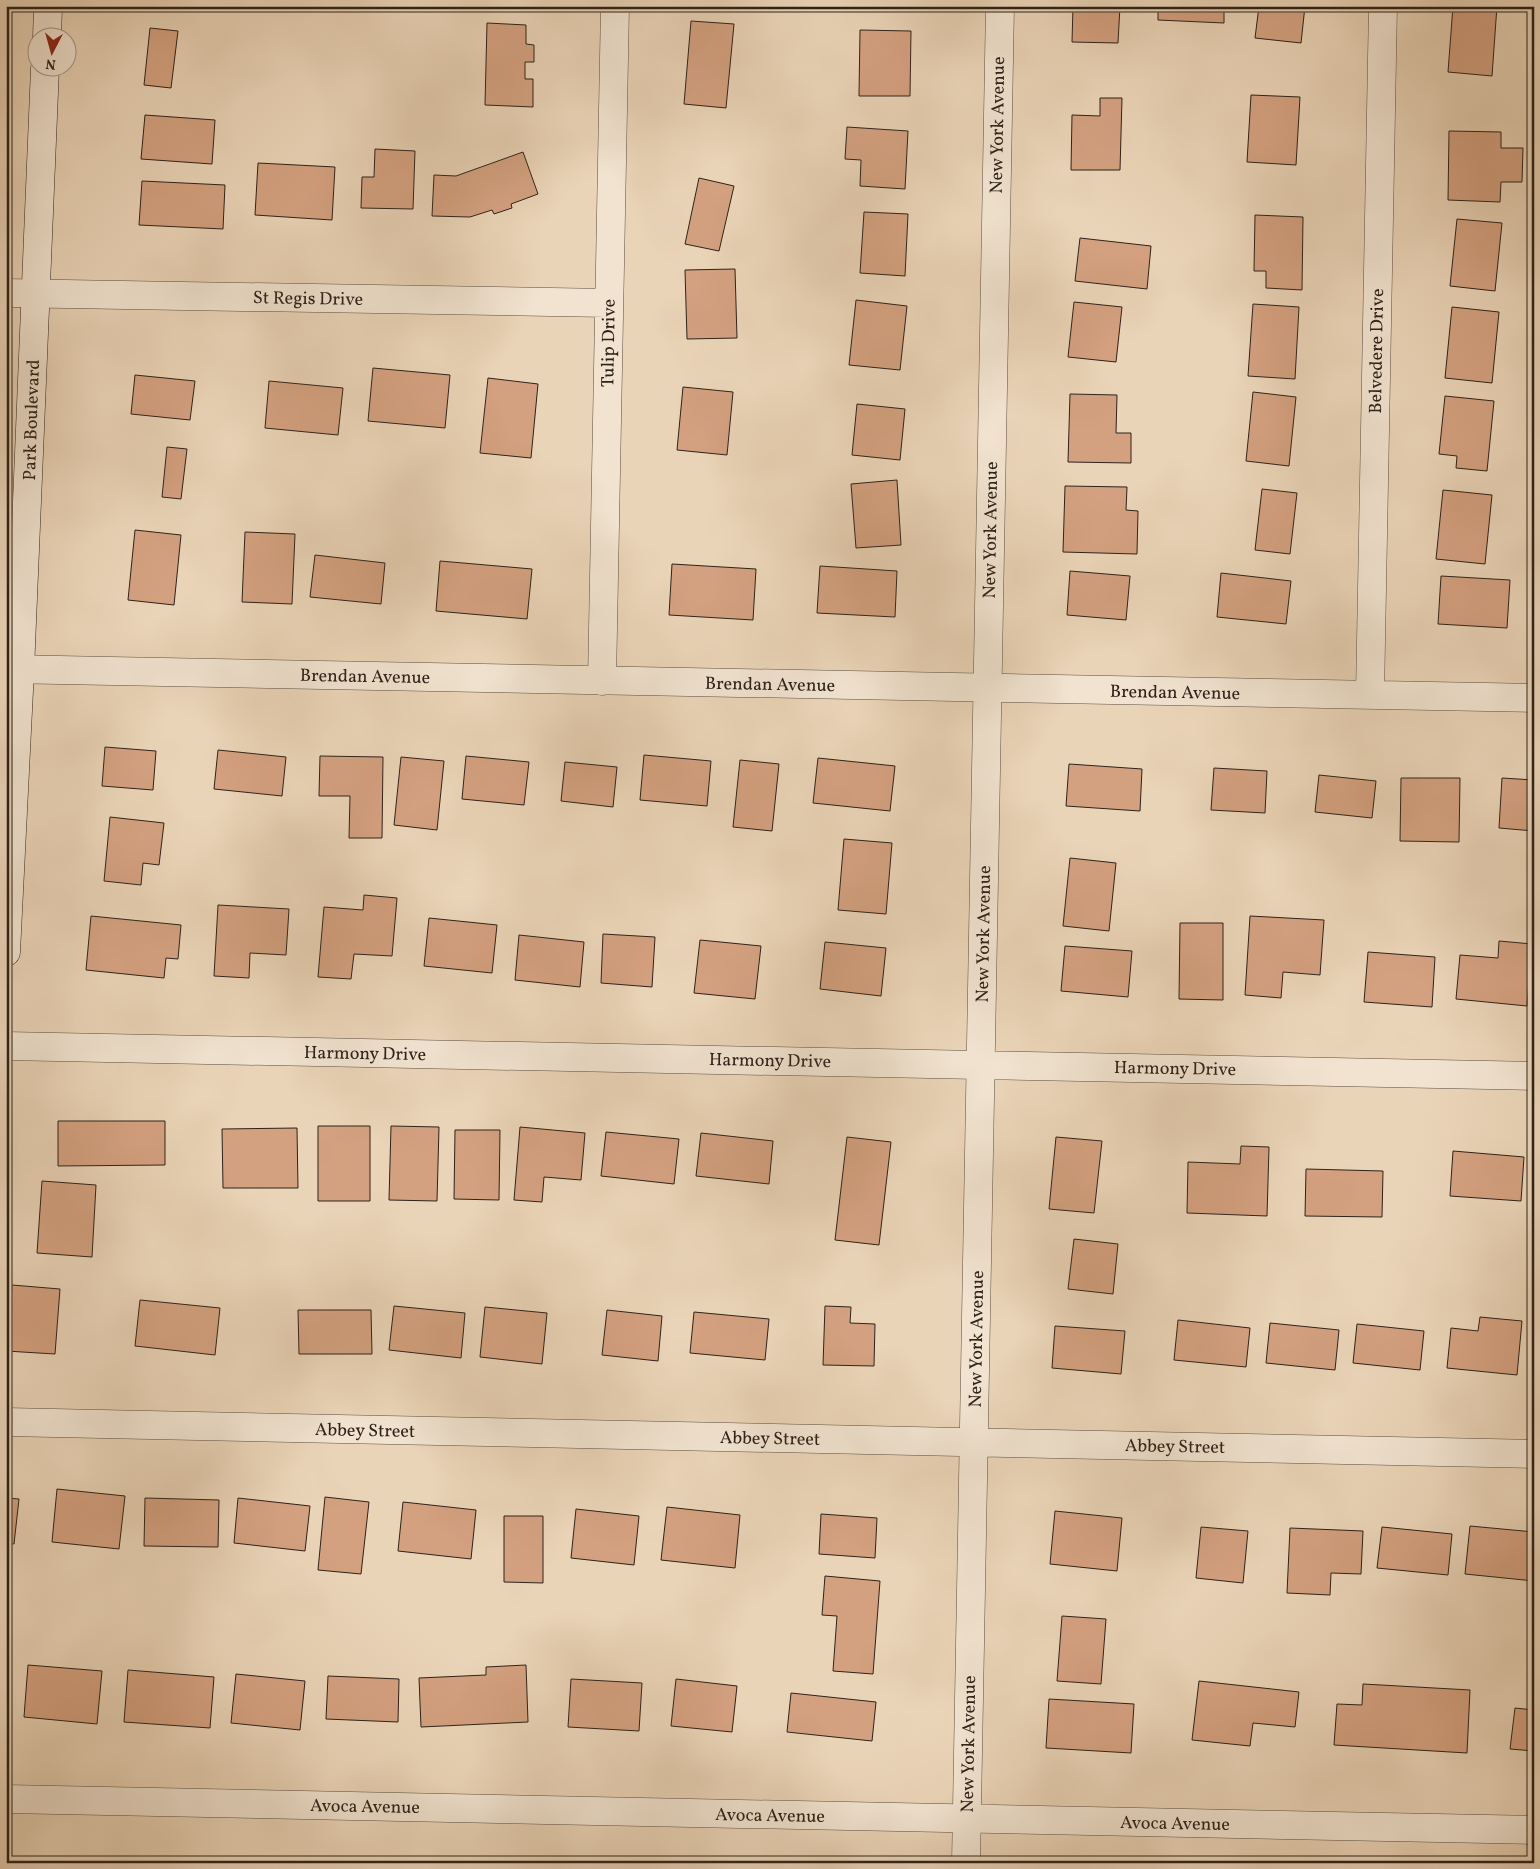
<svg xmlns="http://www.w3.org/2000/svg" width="1540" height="1869" viewBox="0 0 1540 1869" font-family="Vollkorn,serif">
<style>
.building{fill:#d4a180;stroke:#2d221a}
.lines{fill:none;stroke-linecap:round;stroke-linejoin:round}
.minor-casing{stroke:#5c4e41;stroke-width:29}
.secondary-casing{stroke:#2d221a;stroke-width:29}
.minor{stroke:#f1e3d0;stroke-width:28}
.secondary{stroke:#f1e3d0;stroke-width:28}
.labels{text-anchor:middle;stroke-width:4;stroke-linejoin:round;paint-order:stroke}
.street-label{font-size:18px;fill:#2d221a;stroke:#f1e3d0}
</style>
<rect width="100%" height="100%" fill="#ead4b7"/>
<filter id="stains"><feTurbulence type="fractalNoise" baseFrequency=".004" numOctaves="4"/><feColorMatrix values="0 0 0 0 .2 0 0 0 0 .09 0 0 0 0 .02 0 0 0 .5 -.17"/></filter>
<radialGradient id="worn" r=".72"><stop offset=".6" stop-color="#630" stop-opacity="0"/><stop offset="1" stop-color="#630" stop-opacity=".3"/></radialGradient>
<path class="building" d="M1073 6H1120L1118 43 1072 42Z
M1158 6H1224V23L1158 20Z
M1259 6H1305L1301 43 1255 38Z
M1453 6H1497L1492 76 1448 72Z
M691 21 734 24 726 108 684 104Z
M487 23 526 25V44L534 45V62H525V79H533V107L485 105Z
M1534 25V73H1529Z
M150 28 178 31 171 88 144 85Z
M860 30 911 31 910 96H859Z
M1251 95 1300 97 1296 165 1247 162Z
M1100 98H1122L1120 170H1071L1072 115 1100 116Z
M145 115 215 120 212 164 141 159Z
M847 127 908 131 905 189 860 186 861 160 845 159Z
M1449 131 1501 132V148H1523L1522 182H1501L1500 202 1448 200Z
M375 149 415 151 413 209 361 208 362 177H374Z
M523 152 538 194 511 204 512 208 494 214 492 210 470 217 432 216 434 175 456 176Z
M258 163 335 167 332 220 255 215Z
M699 178 734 186 719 251 685 244Z
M142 181 225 185 223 229 139 225Z
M864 212 908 214 905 276 860 273Z
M1255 215 1303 217 1302 290 1266 288V271H1254Z
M1457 219 1502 223 1495 291 1450 286Z
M1080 238 1151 246 1147 289 1075 281Z
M735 269 737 338 687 339 685 270Z
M856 300 907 306 900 370 849 365Z
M1074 302 1122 307 1116 362 1068 357Z
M1253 304 1299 307 1295 379 1248 376Z
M1452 307 1499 312 1492 383 1445 378Z
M373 368 450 375 445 428 368 421Z
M135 375 195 381 190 420 131 414Z
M488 378 538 384 531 458 480 453Z
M269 381 343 388 338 435 265 428Z
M683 387 733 392 727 455 677 450Z
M1253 392 1296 397 1289 466 1246 461Z
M1070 394 1117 395 1116 433H1131V463L1068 462Z
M1445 396 1494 401 1487 471 1456 468 1457 456 1439 454Z
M857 404 905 409 900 460 852 455Z
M167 447 187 449 181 499 162 497Z
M897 480 901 545 856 548 851 484Z
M1065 486 1127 487 1126 510 1138 511 1137 554 1063 552Z
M1262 489 1297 493 1290 554 1255 550Z
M1443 490 1492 495 1485 564 1436 559Z
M135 530 181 535 174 605 128 600Z
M245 532 295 534 292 604 242 602Z
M315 555 385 563 381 604 310 597Z
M440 561 532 569 527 619 436 611Z
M672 564 756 569 753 620 669 615Z
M820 566 897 571 895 617 817 613Z
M1070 571 1130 576 1126 620 1067 615Z
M1221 573 1291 581 1286 624 1217 617Z
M1441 576 1510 580 1507 628 1438 624Z
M105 747 156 751 153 790 102 786Z
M218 750 286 757 282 796 214 789Z
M644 755 711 761 707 806 640 800Z
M320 756 383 757 382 838H349L350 796H319Z
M466 756 529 762 524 805 462 799Z
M401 757 444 761 437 830 394 825Z
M818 758 895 766 890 811 813 803Z
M740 760 779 764 772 831 733 827Z
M565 762 617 767 613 807 561 801Z
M1069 764 1142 769 1140 811 1066 806Z
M1214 768 1267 771 1265 813 1211 810Z
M1319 775 1376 781 1372 818 1315 812Z
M1401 778H1460L1459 842 1400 841Z
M1502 778 1534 780V831L1499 828Z
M110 817 164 823 159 865 143 863 141 885 104 881Z
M844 839 892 843 886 914 838 910Z
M1070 858 1116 863 1109 931 1063 926Z
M364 895 397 898 392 956 354 954 351 979 318 977 324 907 363 910Z
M218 905 289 909 286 955 250 953 249 978 214 976Z
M91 916 181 925 178 959 166 958 164 978 86 970Z
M1250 916 1324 920 1320 975 1283 972 1281 998 1245 995Z
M429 918 497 925 492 973 424 966Z
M1180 923H1223V1000L1179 999Z
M603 934 655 937 652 987 601 983Z
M519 935 584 942 580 987 515 980Z
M700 940 761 946 755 999 694 993Z
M1499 941 1532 944 1527 1006 1456 999 1460 955 1498 958Z
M825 942 886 948 881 996 820 989Z
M1065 946 1132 951 1128 997 1061 991Z
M1368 952 1435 957 1432 1007 1364 1002Z
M58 1121H165V1165L58 1166Z
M318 1126H370V1201H318Z
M391 1126 439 1127 437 1201 389 1200Z
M520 1127 585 1133 581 1180 544 1177 542 1202 514 1200Z
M297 1128 298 1188H223L222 1129Z
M455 1130H500L499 1200 454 1199Z
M606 1132 679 1139 674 1184 601 1176Z
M701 1133 773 1141 769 1184 696 1176Z
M847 1137 891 1142 879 1245 835 1240Z
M1056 1137 1102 1141 1094 1213 1049 1209Z
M1241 1146 1269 1147 1267 1216 1187 1213 1188 1162 1240 1164Z
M1453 1151 1524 1157 1521 1201 1450 1196Z
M1306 1169 1383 1171 1382 1217 1305 1216Z
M42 1181 96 1185 92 1257 37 1253Z
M1074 1239 1118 1244 1113 1294 1068 1289Z
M12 1285 60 1289 55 1354 6 1351V1318L10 1319Z
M140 1300 220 1308 215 1355 135 1346Z
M394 1306 465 1313 461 1358 389 1350Z
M825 1306 851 1307 850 1323 875 1324 874 1366 823 1365Z
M485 1307 547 1313 542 1364 480 1357Z
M298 1310H371L372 1354H299Z
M607 1310 662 1316 658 1361 602 1355Z
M694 1312 769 1319 765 1360 690 1353Z
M1480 1317 1522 1321 1517 1375 1447 1368 1451 1328 1478 1331Z
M1178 1320 1250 1328 1246 1367 1174 1360Z
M1270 1323 1339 1330 1335 1370 1266 1363Z
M1357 1324 1424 1331 1420 1370 1353 1363Z
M1055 1326 1125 1331 1121 1374 1052 1368Z
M57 1489 125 1496 119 1549 52 1542Z
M325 1497 369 1502 361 1574 318 1570Z
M6 1498 19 1499 14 1544 6 1543Z
M145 1498 219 1500 218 1547 144 1546Z
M238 1498 310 1506 305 1551 234 1543Z
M403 1502 476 1510 471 1559 398 1551Z
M667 1507 740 1515 735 1568 661 1560Z
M576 1509 639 1516 634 1565 571 1558Z
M1055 1511 1122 1518 1117 1571 1050 1564Z
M821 1514 877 1518 875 1558 819 1554Z
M504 1516H543V1583L504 1582Z
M1470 1526 1534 1532V1581L1465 1574Z
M1201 1527 1248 1531 1243 1583 1196 1578Z
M1382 1527 1452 1534 1448 1575 1377 1568Z
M1290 1528 1363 1531 1361 1574 1331 1573 1330 1595 1287 1593Z
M825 1576 880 1581 873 1674 833 1671 837 1616 822 1615Z
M1062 1616 1106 1619 1101 1684 1057 1681Z
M28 1665 102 1671 97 1724 24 1717Z
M526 1665 528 1722 421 1727 419 1678 486 1675V1667Z
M128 1670 214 1677 210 1728 124 1722Z
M236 1674 305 1681 300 1730 231 1723Z
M328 1676 399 1679 398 1722 326 1719Z
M571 1679 642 1683 639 1731 568 1727Z
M676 1679 737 1686 732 1732 671 1726Z
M1199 1681 1299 1692 1295 1727 1253 1723 1250 1746 1192 1740Z
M1363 1684 1470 1690 1467 1753 1334 1745 1337 1704 1362 1705Z
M791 1693 876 1702 872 1741 787 1732Z
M1049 1699 1134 1704 1131 1753 1046 1748Z
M1515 1708 1534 1710V1751L1510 1749Z"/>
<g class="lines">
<g class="minor-casing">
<path id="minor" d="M6 293 609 303
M6 669 1534 698
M602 681 615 6
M1370 695 1383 6
M6 1046 1534 1076
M6 1422 1534 1454
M6 1799 1534 1830
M966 1863 1000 6"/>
</g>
<g class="secondary-casing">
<path id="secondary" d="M47 38 48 6
M6 952 20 670 45 68"/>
</g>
<use href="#minor" class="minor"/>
<use href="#secondary" class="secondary"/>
</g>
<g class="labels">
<g class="street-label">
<text transform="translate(997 125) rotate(-89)" y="6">New York Avenue</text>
<text transform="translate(308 298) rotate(1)" y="6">St Regis Drive</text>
<text transform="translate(608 343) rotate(-89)" y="6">Tulip Drive</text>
<text transform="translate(1376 351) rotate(-89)" y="6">Belvedere Drive</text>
<text transform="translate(31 420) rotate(-88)" y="6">Park Boulevard</text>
<text transform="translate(990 530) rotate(-89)" y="6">New York Avenue</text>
<text transform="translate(365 676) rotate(1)" y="6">Brendan Avenue</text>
<text transform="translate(770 684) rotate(1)" y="6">Brendan Avenue</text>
<text transform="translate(1175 692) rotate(1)" y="6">Brendan Avenue</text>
<text transform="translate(983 934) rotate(-89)" y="6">New York Avenue</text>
<text transform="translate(365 1053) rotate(1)" y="6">Harmony Drive</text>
<text transform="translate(770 1060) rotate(1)" y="6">Harmony Drive</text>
<text transform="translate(1175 1068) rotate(1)" y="6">Harmony Drive</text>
<text transform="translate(976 1339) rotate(-89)" y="6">New York Avenue</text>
<text transform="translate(365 1430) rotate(1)" y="6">Abbey Street</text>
<text transform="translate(770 1438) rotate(1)" y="6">Abbey Street</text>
<text transform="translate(1175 1446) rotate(1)" y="6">Abbey Street</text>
<text transform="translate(968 1744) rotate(-89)" y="6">New York Avenue</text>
<text transform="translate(365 1806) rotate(1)" y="6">Avoca Avenue</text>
<text transform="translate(770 1815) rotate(1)" y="6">Avoca Avenue</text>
<text transform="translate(1175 1823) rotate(1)" y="6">Avoca Avenue</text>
</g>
</g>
<rect width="1540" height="1869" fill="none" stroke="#ead4b7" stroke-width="25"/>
<rect x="8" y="8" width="1525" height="1854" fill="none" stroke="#2d221a" stroke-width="2.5"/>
<rect x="12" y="12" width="1515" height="1844" fill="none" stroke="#2d221a"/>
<g transform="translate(52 52) rotate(186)"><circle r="24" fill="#f1e3d0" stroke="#a39687"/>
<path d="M0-4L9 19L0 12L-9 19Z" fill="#8f2418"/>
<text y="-8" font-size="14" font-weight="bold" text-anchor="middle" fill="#2d221a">N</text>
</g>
<rect width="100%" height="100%" filter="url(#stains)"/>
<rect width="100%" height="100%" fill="url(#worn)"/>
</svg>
